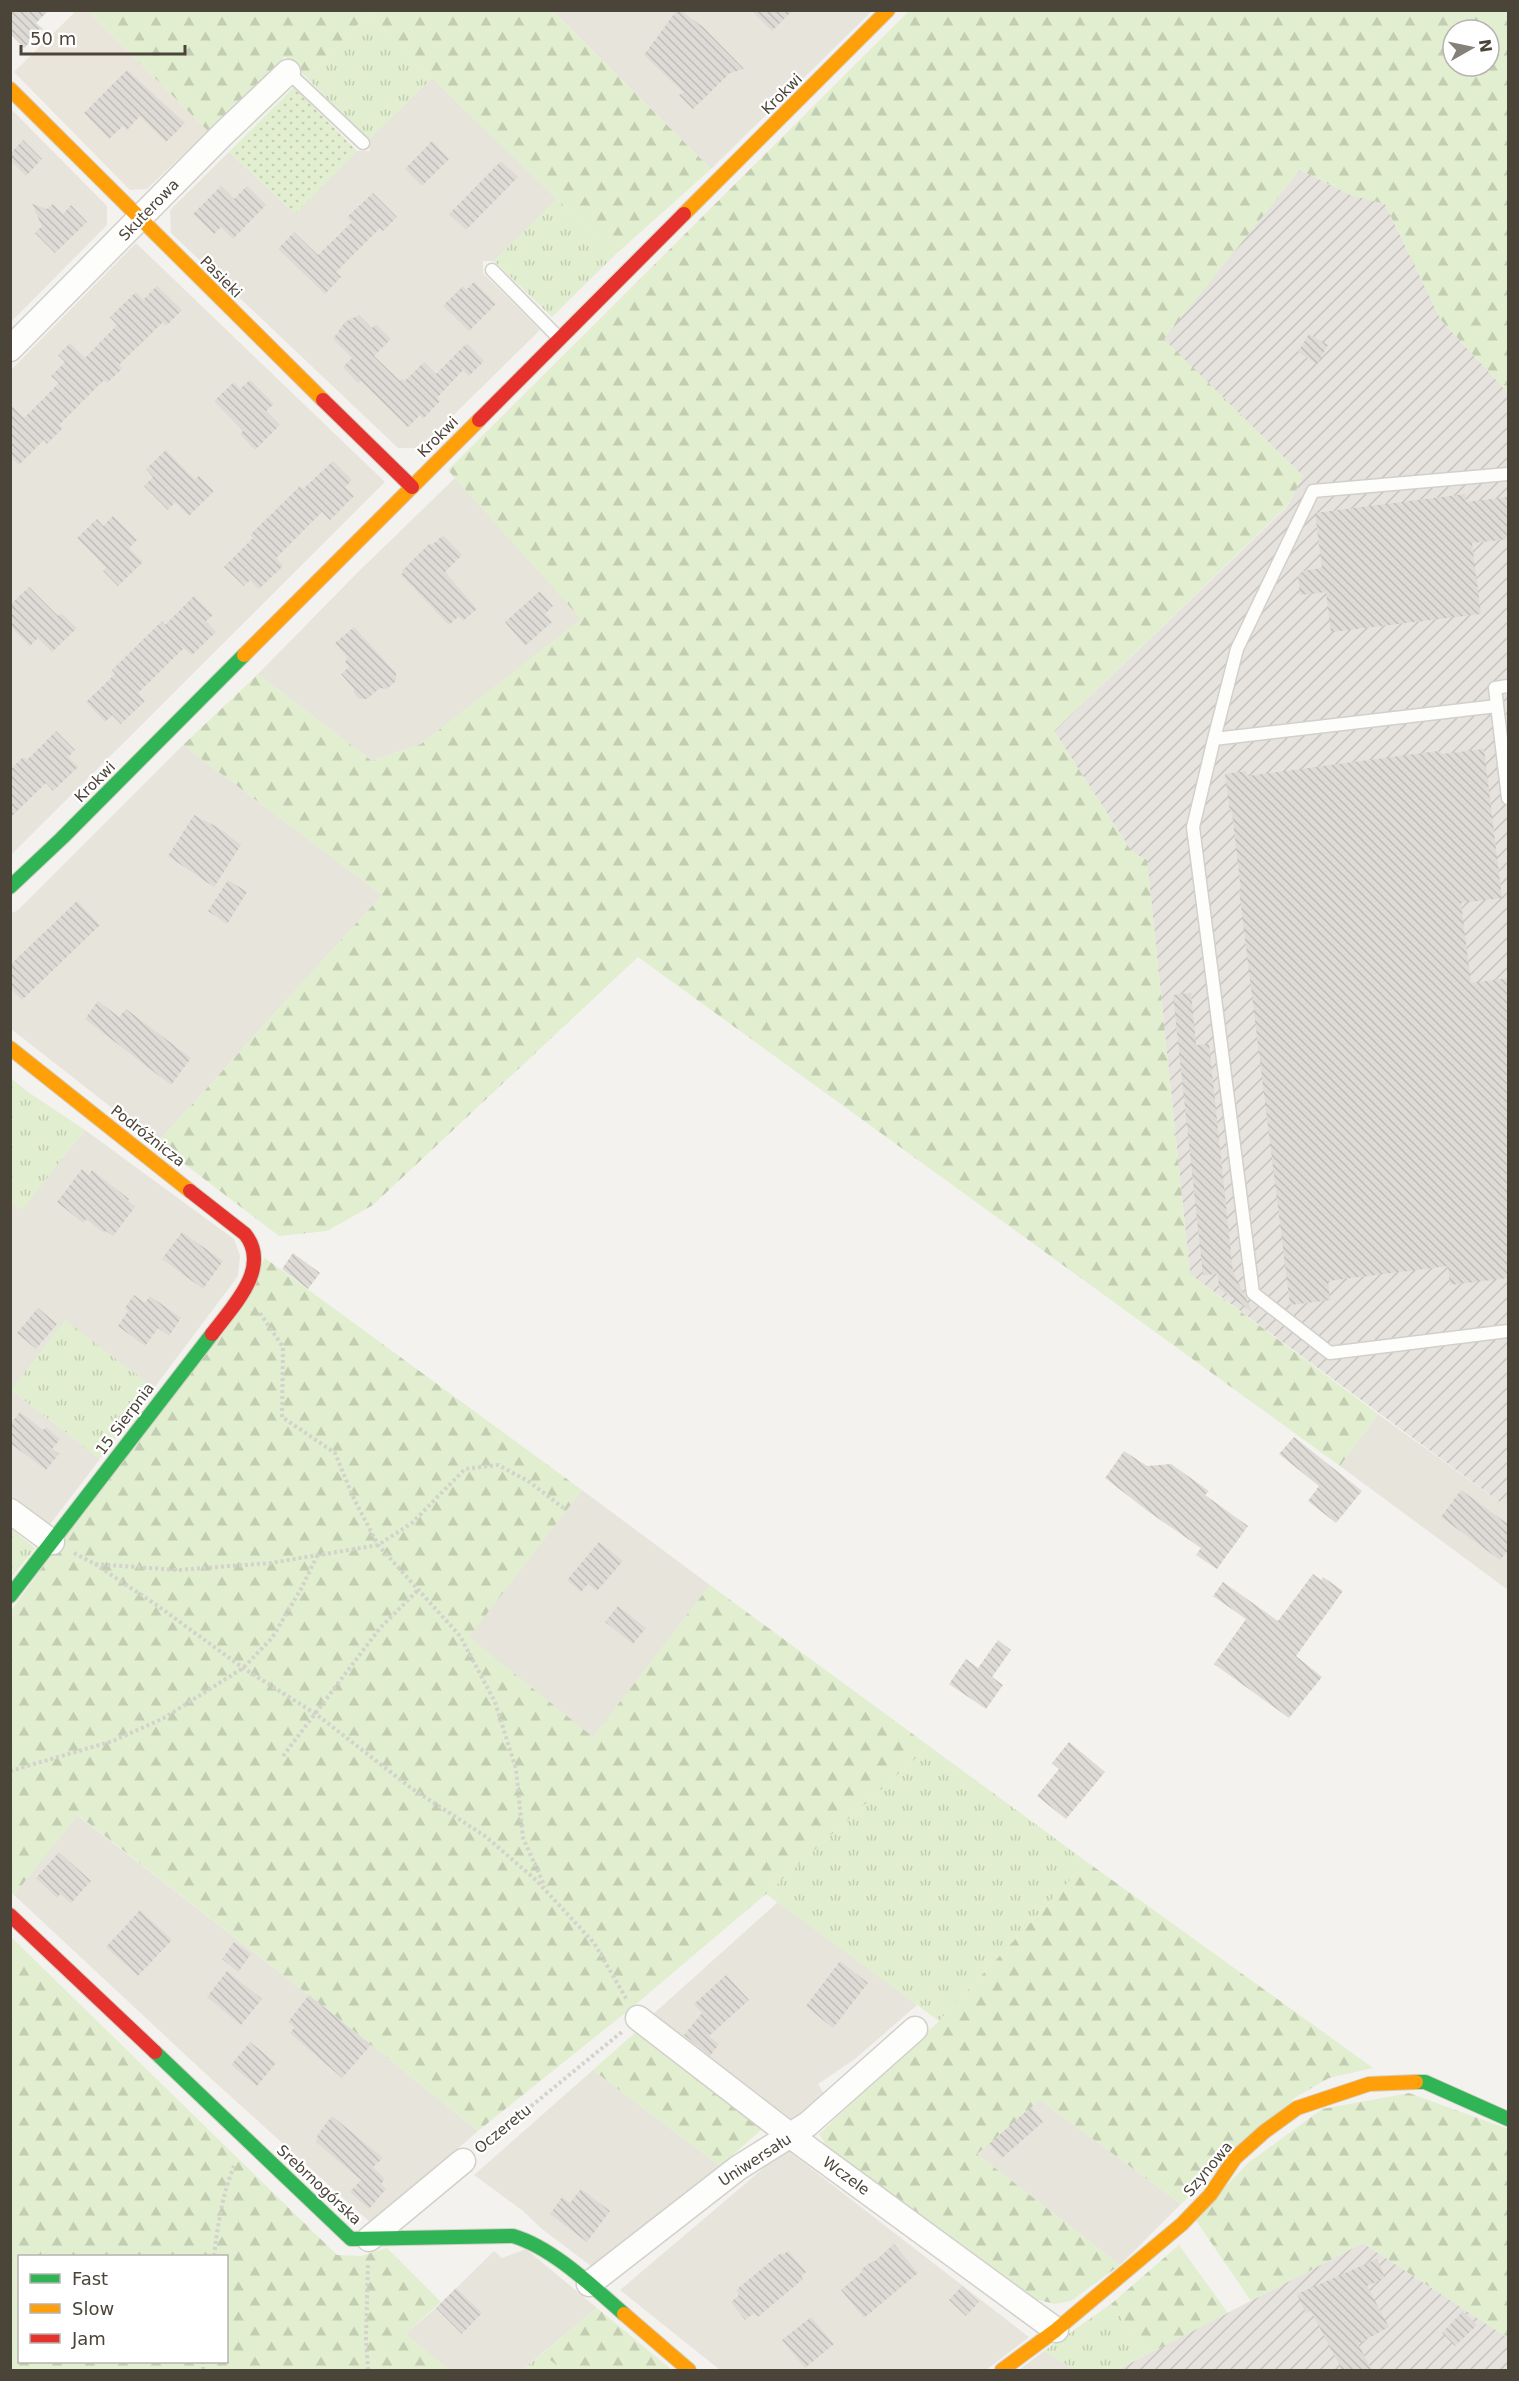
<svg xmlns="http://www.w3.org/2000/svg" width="1519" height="2381" viewBox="0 0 1519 2381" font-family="'DejaVu Sans',sans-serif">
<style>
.residential{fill:#e7e4dc}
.industrial{fill:url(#industrial-furrows)}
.education{fill:#eae5da}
.grass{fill:url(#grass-tufts)}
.forest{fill:url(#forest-firs);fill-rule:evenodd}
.garden{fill:url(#garden-dots)}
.building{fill:url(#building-back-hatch)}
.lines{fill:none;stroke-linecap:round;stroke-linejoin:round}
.lane-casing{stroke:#d2d0cb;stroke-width:15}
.street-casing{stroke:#d2d0cb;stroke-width:27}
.fast-casing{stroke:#d3cfc5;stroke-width:16}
.slow-casing{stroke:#d3cfc5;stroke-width:16}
.jam-casing{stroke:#d3cfc5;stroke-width:16}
.path{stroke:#d3d2cc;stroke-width:4;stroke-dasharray:3 3;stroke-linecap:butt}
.lane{stroke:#fdfdfc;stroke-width:12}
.street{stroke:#fdfdfc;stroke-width:24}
.fast{stroke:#30b455;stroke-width:14}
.slow{stroke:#ff9f0a;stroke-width:14}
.jam{stroke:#e5322d;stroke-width:14}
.labels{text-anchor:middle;stroke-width:4.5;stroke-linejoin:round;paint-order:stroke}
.street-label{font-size:15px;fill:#4b4439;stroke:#fff}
</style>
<defs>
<pattern id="industrial-furrows" width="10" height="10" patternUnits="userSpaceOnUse" patternTransform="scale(1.5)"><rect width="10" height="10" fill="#e6e2de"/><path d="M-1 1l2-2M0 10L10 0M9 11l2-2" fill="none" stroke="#c7c3bf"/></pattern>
<pattern id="grass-tufts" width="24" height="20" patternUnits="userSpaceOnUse" patternTransform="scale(1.5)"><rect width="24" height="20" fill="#e1eecf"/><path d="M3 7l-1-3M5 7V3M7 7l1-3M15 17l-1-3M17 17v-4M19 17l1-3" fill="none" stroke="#c3cdb2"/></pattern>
<pattern id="forest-firs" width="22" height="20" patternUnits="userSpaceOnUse" patternTransform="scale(1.5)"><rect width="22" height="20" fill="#e1eecf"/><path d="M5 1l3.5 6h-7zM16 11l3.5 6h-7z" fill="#c3cdb2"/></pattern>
<pattern id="garden-dots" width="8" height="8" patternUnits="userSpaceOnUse" patternTransform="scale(1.5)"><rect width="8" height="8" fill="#e1eecf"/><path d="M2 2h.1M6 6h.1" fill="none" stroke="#c3cdb2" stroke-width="1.8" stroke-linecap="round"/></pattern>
<pattern id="building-back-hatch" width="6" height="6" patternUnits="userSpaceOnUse" patternTransform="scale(1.5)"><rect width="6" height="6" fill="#dedbd6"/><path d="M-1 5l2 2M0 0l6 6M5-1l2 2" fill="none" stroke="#c0bdb8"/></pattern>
</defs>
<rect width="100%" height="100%" fill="#f4f2ee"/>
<path class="residential" d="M553 11H872L711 169Z
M432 78 557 199 494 261H483V273L540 330 420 448H398L171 233 170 210 229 152 295 214 357 151H370L368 140Z
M11 109 107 206V225L11 322Z
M136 243 385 482 11 855V370Z
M455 478 582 619 421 744 372 761 258 674 357 573Z
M183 745 382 895 157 1143 11 1029 10 914 18 910Z
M85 1130 234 1239 240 1256 238 1276 154 1388 11 1390 100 1459 48 1527 11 1497 10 1201 22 1209Z
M1378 1414 1508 1508V1590L1340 1466Z
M582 1490 710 1585 593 1738 468 1637Z
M77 1815 328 2010 478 2131 372 2224 207 2075 14 1895Z
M779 1901 917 2005 855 2059 818 2084 825 2095 796 2122 652 2015Z
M593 2070 720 2166 595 2269 542 2229 523 2211 474 2175Z
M1040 2100 1181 2204 1120 2265 977 2154Z
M786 2149 1029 2337 986 2370H720L620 2290Z
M526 2249 597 2308 522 2370H449L405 2334 436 2308 494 2251 502 2258Z
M1044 2351 1075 2370H1019Z"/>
<path class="industrial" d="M1300 170 1351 195 1385 204 1441 320 1508 393V1508L1190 1274 1147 860 1132 852 1054 731 1287 507 1303 476 1163 339Z
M1363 2243 1508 2338V2370H1117Z"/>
<path class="education" d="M76 11H88L208 131 147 189 130 190 14 72Z"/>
<path class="grass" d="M369 13 432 78 368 140 307 78Z
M557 199 615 255 552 317 494 261Z
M10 1077 28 1092 85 1130 22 1210 11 1201Z
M65 1320 154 1388 100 1459 11 1390Z
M10 1528 35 1548 10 1579Z
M929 1746 1087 1862 939 2021 766 1894Z
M1111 2304 1148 2354 1117 2370H1075L1044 2351Z
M542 2354 563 2370H522Z"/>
<path class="forest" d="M88 11H553L711 169 615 255 432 78 369 13 307 78 285 57 208 131Z
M909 11H1508V393L1441 320 1385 204 1351 195 1300 170 1164 339 1303 476 1287 506 1054 731 1132 852 1147 860 1190 1274 1378 1414 1340 1466 638 957 373 1205 327 1231 279 1236 157 1143 382 895 183 745 258 674 372 761 421 744 581 619 448 470ZM1453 30H1489V66H1453Z
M265 1258 582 1490 469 1637 593 1737 710 1585 929 1746 766 1894 635 2005 478 2131 328 2010 78 1815 14 1895 11 1892V1611Z
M1087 1862 1373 2068 1329 2078 1296 2097 1181 2204 1040 2100 977 2154 1120 2265 1071 2301 1055 2304 1027 2297 829 2150 819 2134 939 2021Z
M10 1936 337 2255 361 2256 387 2248 441 2302 405 2334 449 2370H11ZM20 2256H226V2362H20Z
M638 2030 767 2125 720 2166 593 2070Z
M1409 2093 1508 2129V2338L1363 2243 1251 2301 1195 2219 1248 2163 1322 2109Z
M1179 2245 1228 2313 1148 2354 1111 2304Z
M597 2308 672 2370H563L542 2354Z"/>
<path class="garden" d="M294 87 357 151 295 214 229 152Z"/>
<path class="building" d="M10 10H49L36 23 43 29 24 48 10 34Z
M677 10H680L703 27 744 69 730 73 693 109 679 95 683 92 644 55Z
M751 10H793L772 31Z
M127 70 185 123 166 142 140 116 127 130 123 126 109 139 84 113Z
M23 140 42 159 26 176 10 160V154Z
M432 141 449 159 422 186 405 169Z
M501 161 518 177 466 230 449 214Z
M221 186 234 199 247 186 266 205 233 239 221 227 214 234 193 214Z
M373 193 397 217 383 231 380 228 336 272 341 277 325 294 278 249 294 232 318 255 352 222 347 217Z
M32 204 47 209 53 204 63 214 71 205 87 222 55 253 35 233 42 226Z
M474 282 496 304 469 331 443 306 463 286 466 290Z
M157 286 182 310 166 326 163 322 119 365 123 368 107 383 104 380 59 425 63 428 47 444 44 440 19 465 10 456V404L24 418 59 383 51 376 65 362 58 355 70 343 85 358 117 325 110 317 136 292 143 300Z
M359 315 372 328 376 324 391 339 374 356 400 381 402 379 405 381 424 362 436 374 467 343 484 361 469 376 463 370 437 398 440 401 423 419 420 415 408 427 361 381 358 383 343 367 352 358 333 339 345 322Z
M1309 334 1328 345 1317 364 1298 352Z
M250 380 274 404 266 411 280 425 255 450 240 434 243 431 214 401 234 382 240 389Z
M166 450 195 480 199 476 214 491 189 516 175 502 168 510 144 486 153 477 146 469Z
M333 461 352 480 345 487 354 496 330 520 322 512 276 558 283 566 259 589 250 580 244 586 224 567 253 538 250 535 300 486 303 489Z
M1465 494 1466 502 1509 497V539L1472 543 1481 614 1331 632 1326 592 1300 595 1298 575 1303 574 1302 571 1322 568 1315 513Z
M113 516 137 540 129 548 143 562 118 586 103 571 106 568 77 538 97 519 103 526Z
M443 535 462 555 445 572 477 609 463 621 459 616 449 625 401 575 403 573 402 571 430 543 432 545Z
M29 587 58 616 61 613 77 628 52 652 38 638 30 646 10 626V605Z
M540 591 553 606 545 614 552 622 525 646 505 622Z
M194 596 213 615 206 621 216 632 192 655 184 648 138 693 145 701 121 724 112 715 105 722 86 702 115 674 112 670 162 621 165 625Z
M354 627 396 673V681L387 689 380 688 367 699H359L354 693V689L341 674 349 667 345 662 348 658 335 643Z
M56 731 75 750 68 757 78 767 53 791 46 783 10 818V770L23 757 27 760Z
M1484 749 1502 898 1461 903 1471 983 1509 978V1278L1450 1285 1448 1266 1328 1281 1330 1300 1290 1305 1239 890H1241L1232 812H1230L1225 774 1246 771 1247 776 1438 751 1442 754Z
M194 815 219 828 241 845 214 887 168 856Z
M228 880 247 892 227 924 208 911Z
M77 901 100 925 22 1000 10 988V965Z
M1191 993 1196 1045 1209 1044 1233 1272 1253 1313 1219 1288 1218 1274 1203 1275 1173 995Z
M98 1001 119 1017 126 1009 191 1058 171 1085 85 1019Z
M82 1169 89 1175 92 1170 129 1199 128 1201 135 1207 113 1236 106 1231 104 1233 86 1219 83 1223 57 1202Z
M182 1232 223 1261 203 1289 162 1259Z
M293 1253 320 1273 308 1289 282 1269Z
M134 1295 145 1303 150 1296 181 1318 169 1336 158 1328 145 1346 118 1326 128 1311 125 1308Z
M38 1308 57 1324 36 1349 17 1333Z
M20 1412 43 1430 46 1427 60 1439 52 1449 59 1454 46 1470 10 1443V1425Z
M1294 1437 1362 1491 1336 1523 1308 1501 1319 1486 1279 1454Z
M1124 1451 1147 1466 1171 1464 1209 1491 1205 1495 1248 1526 1217 1569 1196 1555 1201 1548 1149 1512 1105 1478Z
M1461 1490 1509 1525V1549L1500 1560 1441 1517Z
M599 1542 623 1561 597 1591 588 1584 581 1592 567 1580Z
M1313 1574 1321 1580 1323 1577 1343 1591 1296 1656 1322 1677 1289 1718 1214 1664 1246 1619 1213 1596 1223 1582 1278 1621Z
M618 1606 646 1628 633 1644 605 1622Z
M998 1640 1011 1650 992 1677 1003 1685 986 1709 949 1684 966 1659 978 1668Z
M1069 1742 1105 1772 1066 1819 1037 1796 1059 1769 1052 1763Z
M59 1852 91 1881 71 1903 60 1894 57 1898 36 1878Z
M140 1910 172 1940 138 1976 106 1947Z
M234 1942 251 1954 238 1972 222 1959Z
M840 1961 868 1983 833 2028 806 2006Z
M227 1971 262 1999 241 2025 207 1997Z
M726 1975 749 2000 709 2036 719 2044 710 2056 684 2035 702 2013 694 2004Z
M309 1995 371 2045 342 2078 290 2033 295 2027 288 2022Z
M250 2042 276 2063 257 2086 231 2065Z
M1031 2107 1043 2122 1002 2158 989 2144Z
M332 2116 383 2158 373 2167 385 2179 381 2184 386 2189 369 2209 350 2192 361 2180 316 2142 318 2134Z
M581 2189 610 2211 587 2242 550 2214 562 2197 570 2203Z
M894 2244 918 2273 864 2318 841 2290 862 2272V2269L872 2261H875Z
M788 2251 806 2272 801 2277 803 2279 758 2317 754 2313 745 2320 731 2302 739 2295 736 2290 781 2253 783 2255Z
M1377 2259 1385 2278 1367 2286 1389 2327 1358 2344 1372 2370H1342L1311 2311 1306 2313 1297 2294Z
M962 2286 979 2302 966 2316 949 2300Z
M456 2288 482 2313 462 2334 436 2308Z
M1463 2311 1477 2325 1455 2346 1442 2333Z
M811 2317 834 2344 805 2368 782 2340Z"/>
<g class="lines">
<g class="lane-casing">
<path id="lane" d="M288 72 363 143
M492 270 559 338
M1508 686 1495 688 1508 798
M1497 706 1214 739 1193 827 1253 1293 1330 1353 1508 1331
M1214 739 1237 649 1313 491 1508 474"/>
</g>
<g class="street-casing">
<path id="street" d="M10 349 221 136 288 72
M10 1511 52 1542
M638 2018 791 2136 1056 2330
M369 2239 463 2161
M589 2284 738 2168 808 2124 915 2029"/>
</g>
<g class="fast-casing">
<path id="fast" d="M10 887 62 838 244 655
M10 1596 212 1334
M155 2052 351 2239 513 2236C553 2248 592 2286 624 2314
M1416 2082H1425L1508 2119"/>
</g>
<g class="slow-casing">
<path id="slow" d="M10 89 323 400
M684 214 888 10
M244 655 479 420
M10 1048 190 1191
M624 2314 689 2370
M1002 2370 1056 2330 1182 2224 1210 2195 1235 2158 1264 2132 1297 2108 1369 2084 1416 2082"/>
</g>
<g class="jam-casing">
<path id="jam" d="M323 400 412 487
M479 420 684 214
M190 1191 245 1234C272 1268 232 1307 212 1334
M10 1915 155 2052"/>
</g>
<path class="path" d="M260 1313 283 1347 282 1417 335 1453 354 1499 378 1545 460 1636 495 1702 516 1769 523 1838 545 1887
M74 1553 95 1564 178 1570 271 1563 378 1545 412 1523 465 1469 498 1465 528 1481 566 1510
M95 1564 158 1606 243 1668 316 1714 411 1788 485 1836 536 1880 594 1943 627 2000
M283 1756 380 1628 419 1589
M10 1771 113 1741 164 1718 243 1668 272 1638 301 1589 318 1554
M480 2148 623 2031
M214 2256C218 2225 222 2195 234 2166
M203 2370V2362
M368 2370 366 2339 368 2263"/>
<use href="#lane" class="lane"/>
<use href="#street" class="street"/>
<use href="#fast" class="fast"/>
<use href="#slow" class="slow"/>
<use href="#jam" class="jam"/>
</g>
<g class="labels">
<g class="street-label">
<text transform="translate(782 94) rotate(-45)" y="5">Krokwi</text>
<text transform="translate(149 210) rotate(-46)" y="5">Skuterowa</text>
<text transform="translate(221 277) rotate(45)" y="5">Pasieki</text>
<text transform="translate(438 437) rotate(-45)" y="5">Krokwi</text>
<text transform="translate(95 782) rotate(-45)" y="5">Krokwi</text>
<text transform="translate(148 1136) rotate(38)" y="5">Podróżnicza</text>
<text transform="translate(125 1419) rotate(-53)" y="5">15 Sierpnia</text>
<text transform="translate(503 2129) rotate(-39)" y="5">Oczeretu</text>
<text transform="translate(755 2160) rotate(-33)" y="5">Uniwersału</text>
<text transform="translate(1208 2169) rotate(-50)" y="5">Szynowa</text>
<text transform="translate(846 2176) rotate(36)" y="5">Wczele</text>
<text transform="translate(319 2185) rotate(43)" y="5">Srebrnogórska</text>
</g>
</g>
<rect width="1519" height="2381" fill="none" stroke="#4b4439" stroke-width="24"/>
<rect x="18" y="2255" width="210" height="108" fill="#ffffff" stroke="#b7b4b0" stroke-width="1.5"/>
<rect x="30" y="2274" width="30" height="9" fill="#30b455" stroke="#b7b4b0" stroke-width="1.5"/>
<text x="72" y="2285" font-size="18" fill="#4b4439">Fast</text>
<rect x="30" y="2304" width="30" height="9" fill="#ff9f0a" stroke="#b7b4b0" stroke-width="1.5"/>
<text x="72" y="2315" font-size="18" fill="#4b4439">Slow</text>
<rect x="30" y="2334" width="30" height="9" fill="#e5322d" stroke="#b7b4b0" stroke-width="1.5"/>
<text x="72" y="2345" font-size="18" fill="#4b4439">Jam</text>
<g transform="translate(1471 48) rotate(81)"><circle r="28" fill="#ffffff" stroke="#b7b4b0" stroke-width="1.5"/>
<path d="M0-4.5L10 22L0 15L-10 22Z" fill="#868178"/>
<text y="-9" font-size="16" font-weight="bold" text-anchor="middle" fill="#4b4439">N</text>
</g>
<path d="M21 45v9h164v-9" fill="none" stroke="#4b4439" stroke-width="3"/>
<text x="30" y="45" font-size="18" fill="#4b4439" stroke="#ffffff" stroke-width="4.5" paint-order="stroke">50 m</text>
</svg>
